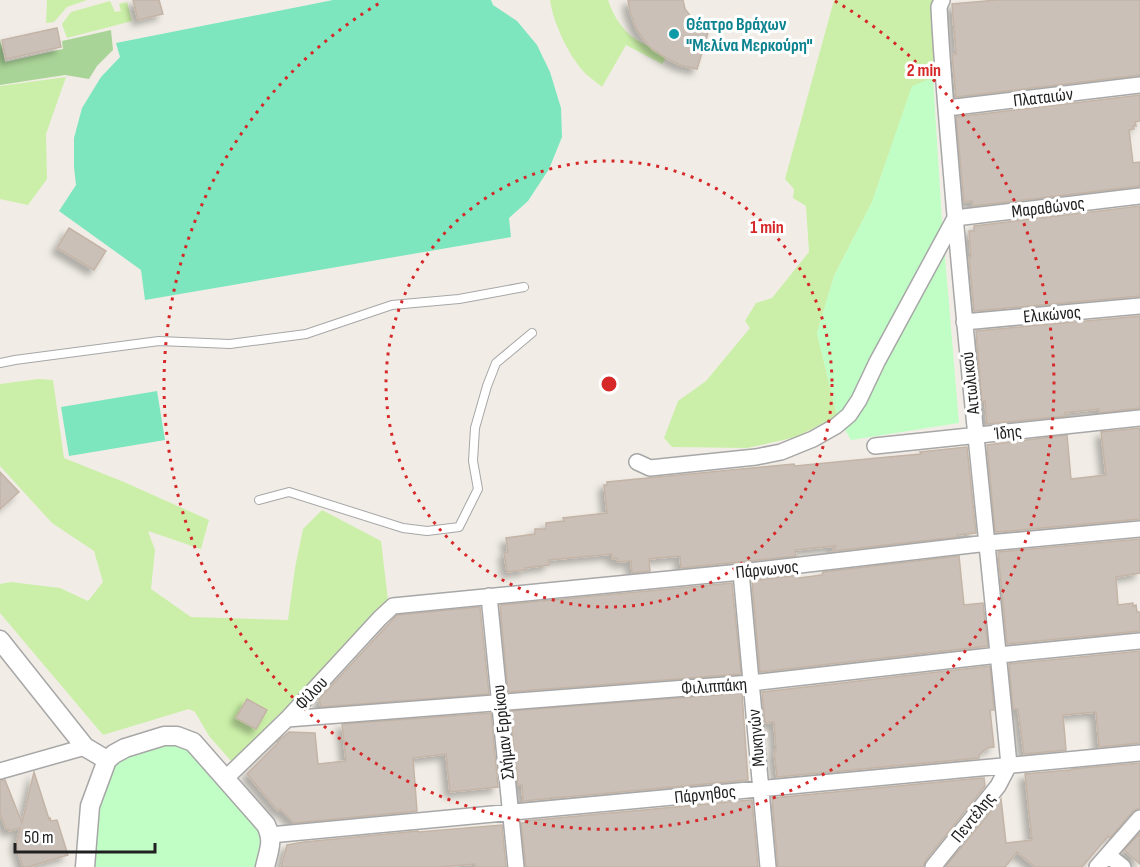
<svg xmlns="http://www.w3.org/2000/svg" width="1140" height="867" viewBox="0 0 1140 867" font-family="'Sofia Sans Condensed',sans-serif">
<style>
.grass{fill:#cbefa8}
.forest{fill:#a9d497}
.park{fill:#c0fec5}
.pitch{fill:#7de6be}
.building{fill:#cac0b8;stroke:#c4b4a6;stroke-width:1.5;filter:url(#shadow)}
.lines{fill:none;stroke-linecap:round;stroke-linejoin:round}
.service-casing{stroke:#a7a7a7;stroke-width:10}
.minor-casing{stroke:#a7a7a7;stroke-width:18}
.tertiary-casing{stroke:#a7a7a7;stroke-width:21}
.service{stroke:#fff;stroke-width:8}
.minor{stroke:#fff;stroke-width:15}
.tertiary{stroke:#fff;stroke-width:18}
.ring{fill:none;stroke:#d62828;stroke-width:3;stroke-dasharray:3 6}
.culture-dot{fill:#0f9aa8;stroke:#fff;stroke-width:2}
.labels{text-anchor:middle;stroke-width:6;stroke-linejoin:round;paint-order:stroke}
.culture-label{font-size:18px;font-weight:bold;fill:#0d838f;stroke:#fff;text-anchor:start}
.street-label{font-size:18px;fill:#202020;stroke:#fff}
.centre{fill:#d62828;stroke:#fff;stroke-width:3}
.ring-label{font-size:18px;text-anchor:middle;font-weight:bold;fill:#d62828;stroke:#fff;stroke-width:6;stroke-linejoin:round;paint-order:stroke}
</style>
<defs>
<filter id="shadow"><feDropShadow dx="-5.5" dy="5.5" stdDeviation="3" flood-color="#0004"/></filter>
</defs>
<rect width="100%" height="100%" fill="#f1ede6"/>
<path class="grass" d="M47 0H87L67 7 54 22 46 23Z
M550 0H608C613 15 623 32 637 40 646 46 659 49 669 53L662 64 626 45 602 87C597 83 592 79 587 75 570 59 553 23 550 0Z
M834 0H934L933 78 912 87 872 202 834 276 817 333 837 416 796 437 747 448 672 447 664 438 678 401 706 381 750 328 745 321 756 303 772 298 809 252 806 206 793 198 794 189 785 179Z
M110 1 115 12 121 11 119 4 127 2 132 21 67 38 62 24 71 12Z
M66 77 46 134 47 179 28 205 0 199V86Z
M38 379 53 380 64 458 124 482 209 520 201 549 148 531 155 550 151 589 191 617 288 620 295 568 303 529 322 510 381 541 388 600 348 645 232 762 209 736 195 712 189 709 103 735 0 613V584L11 582 60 588 88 601 103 582 94 551 52 523 0 466V384Z"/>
<path class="forest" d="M111 30 113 50 97 66 89 79 65 75 0 85V39L5 62 63 49 62 41Z"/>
<path class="park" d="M933 78 942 221 959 423 851 440 837 416 817 333 834 276 872 202 912 86Z
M166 741 194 750 258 827 260 843 256 867H95L94 862 95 811 115 764 131 752Z"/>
<path class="pitch" d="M333 0H491L493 5 517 21 537 45 550 72 561 108 562 137 549 169 528 201 509 218 511 237 145 300 141 270 59 211 76 185 74 167V138L82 108 101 77 120 57 116 43Z
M157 391 165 440 69 456 61 407Z"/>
<path class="building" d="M133 0H159L163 14 138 20Z
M628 0H683L685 9 692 18 702 24 710 26 697 69 680 65 666 58 652 49 643 39 636 28 630 12Z
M997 0H1140V75L956 97 952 55 956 54 952 4Z
M57 28 61 47 6 59 2 40Z
M1140 95V121L1135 122 1136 126H1133L1134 129 1129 130 1133 163 1140 162V186L973 206 972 201 964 202 956 117Z
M1140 206V296L974 311 969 258 971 257 969 231H974V226Z
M69 228 106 251 94 270 57 248Z
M1140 316V408L1099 413V409L1065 413 1066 416 987 424 985 401 982 402 976 331Z
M1140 428V519L997 532 995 531 987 445 1067 435 1071 479 1106 475 1101 432Z
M967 447 976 533 957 535V537L833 551 836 546 795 550 796 556 681 568 680 556 649 559 650 571 632 573 631 561 618 562 617 558 612 559V554L549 560V565L525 568V570L507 572 504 553 508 552 506 538 535 534V529H546V523L564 521 563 518 607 513 604 485H607V482L794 464 795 466 888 457 921 454 920 452Z
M0 472 19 492 0 509Z
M1140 539V573L1116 577 1118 605 1133 603V606L1136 605 1137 612H1140V631L1007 644 998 552Z
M959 556 964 605 983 603 988 646 760 672 752 581 799 575V578L822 575 823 572Z
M732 583 741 674 508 692 500 605Z
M480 607 489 694 321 707 319 699 397 615Z
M1140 651V743L1099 747 1096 712 1063 715 1066 750 1024 754 1018 709H1013L1009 664Z
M990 666 994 710H990L994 747 987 748 979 755V758L777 777 774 751 776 750 774 722 765 723 762 692Z
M742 693 748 780 523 801 522 785H518L510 711Z
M247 699 267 710 256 729 236 718Z
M491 713 498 787 450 792 446 754 413 758 417 811 294 823 280 809 278 811 247 774 278 743 277 742 289 732 315 733 318 764 346 761 342 724Z
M1140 763V808L1133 811 1110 838 1108 836 1082 867H1035L1017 852 1005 867H945L1001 799 1006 843 1032 840 1025 774 1068 770V771L1072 769Z
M34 772 49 819 50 818 51 821 57 820 68 855 28 867H23L16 845 20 828 9 831V829H6L0 814V780H5L22 823Z
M981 778H984L985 786 925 861 923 867H778L772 798Z
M750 800H752L758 867H526L521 823H525V821Z
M502 825 506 867H475V864L439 867H281L287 845 304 842 418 831 419 832Z
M1140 833V864L1124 850Z"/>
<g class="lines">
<g class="service-casing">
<path id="service" d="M0 363 15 360 159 341 230 344 306 334 392 305 459 299 524 287
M259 500 289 492 403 528 427 531 459 527 478 489 473 461 475 428 487 386 496 363 532 333"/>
</g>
<g class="minor-casing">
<path id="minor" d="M947 108 1140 85
M964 322 1140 306
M875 446 1140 418
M637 462 650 468 756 457 781 452 813 439 836 426 849 415 859 400 877 362 955 218 1140 196
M741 572 768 867
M489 596 516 867
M287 719 751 683 999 655 1140 641
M0 771 85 747
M226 778 287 719 380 618 393 606 741 572 988 543 1140 529
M270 835 1140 753
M1108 855 1123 867
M933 867 998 786 1009 765C991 574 969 384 953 192 948 131 942 69 939 7L942 0
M1097 867 1140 818"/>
</g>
<g class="tertiary-casing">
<path id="tertiary" d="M0 640 85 747 107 760
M85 867 90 806 107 760 114 754 125 748 164 736H177L193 742 266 825C274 842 269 849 265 867"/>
</g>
<use href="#service" class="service"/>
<use href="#minor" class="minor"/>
<use href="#tertiary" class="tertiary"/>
</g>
<g class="ring">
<circle cx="609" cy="384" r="223"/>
<path d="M835 1A445 445 0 1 1 383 1"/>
</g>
<circle class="culture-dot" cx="674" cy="34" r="6"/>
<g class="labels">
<g class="culture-label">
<text x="686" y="30">Θέατρο Βράχων<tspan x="686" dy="21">"Μελίνα Μερκούρη"</tspan></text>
</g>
<g class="street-label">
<text transform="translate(1043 97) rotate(-7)" y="6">Πλαταιών</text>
<text transform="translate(1048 207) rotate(-7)" y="6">Μαραθώνος</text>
<text transform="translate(1052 314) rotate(-5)" y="6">Ελικώνος</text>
<text transform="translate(970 383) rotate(-96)" y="6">Αιτωλικού</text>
<text transform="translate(1008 432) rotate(-6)" y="6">Ίδης</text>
<text transform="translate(767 569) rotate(-6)" y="6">Πάρνωνος</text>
<text transform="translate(714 686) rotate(-4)" y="6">Φιλιππάκη</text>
<text transform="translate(311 693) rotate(-47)" y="6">Φίλου</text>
<text transform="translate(503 732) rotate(-96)" y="6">Σλήμαν Ερρίκου</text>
<text transform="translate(756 738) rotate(-95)" y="6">Μυκηνών</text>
<text transform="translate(705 794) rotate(-6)" y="6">Πάρνηθος</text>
<text transform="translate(973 817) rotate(-51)" y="6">Πεντέλης</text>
</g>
</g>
<circle cx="609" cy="384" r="9" class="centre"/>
<g class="ring-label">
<text x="924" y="76">2 min</text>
<text x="767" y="233">1 min</text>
</g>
<path d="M15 843v9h140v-9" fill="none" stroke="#202020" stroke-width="3"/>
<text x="24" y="843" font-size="18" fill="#202020" stroke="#ffffff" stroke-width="4.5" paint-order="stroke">50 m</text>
</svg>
